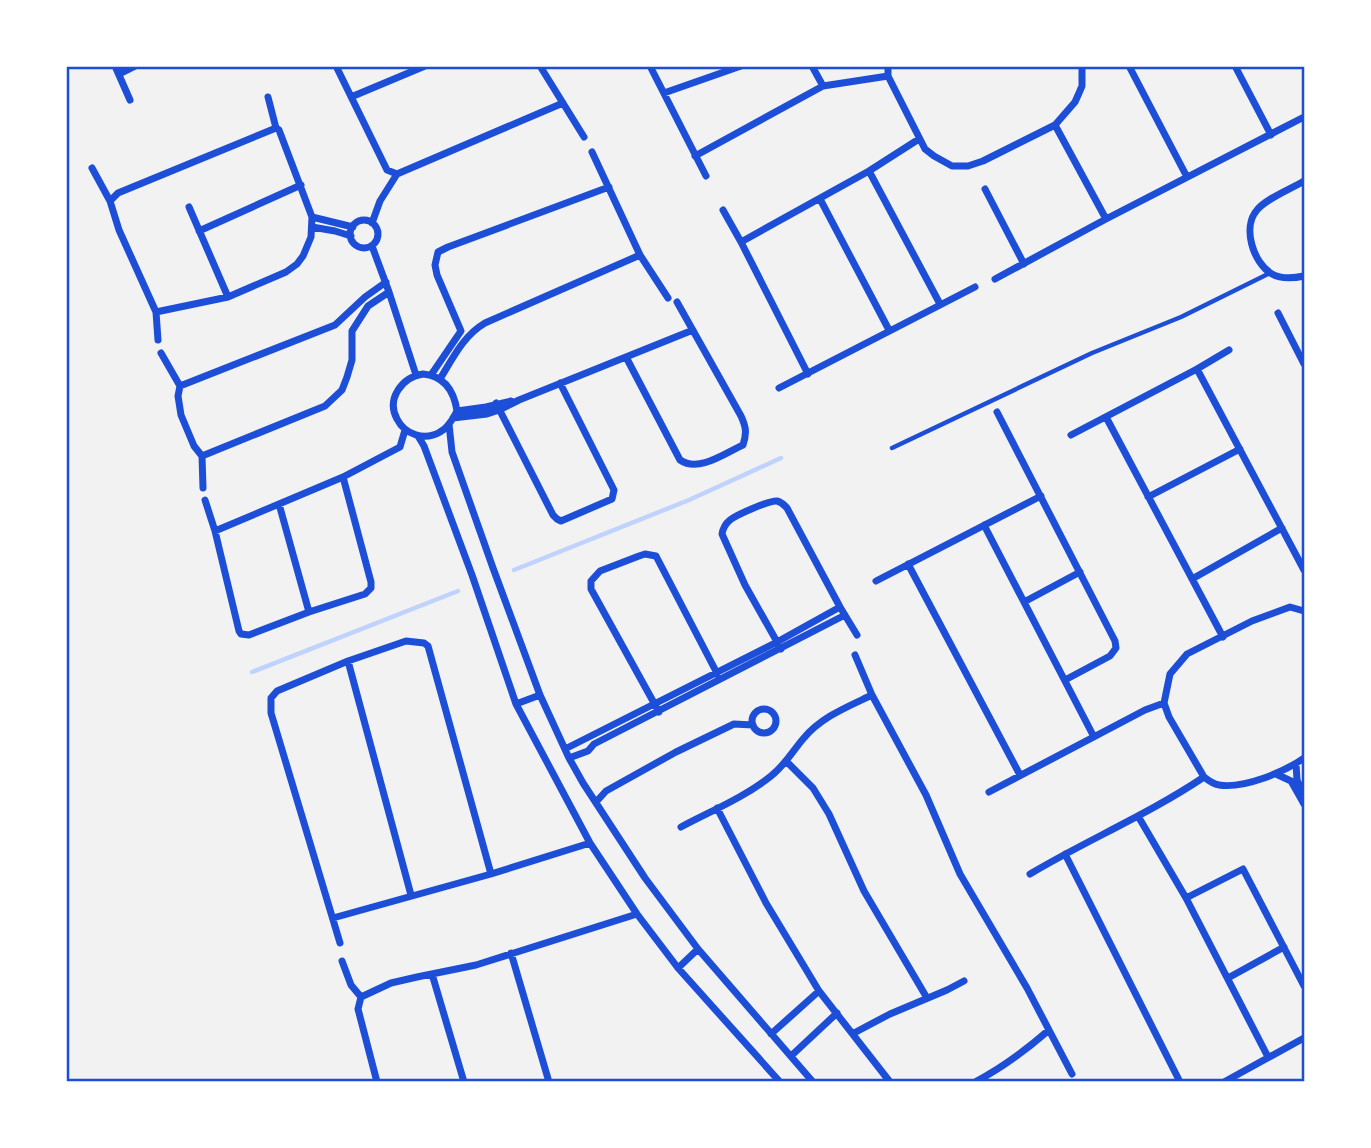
<svg xmlns="http://www.w3.org/2000/svg" width="1371" height="1148" viewBox="0 0 1371 1148" font-family="Poppins,sans-serif">
<style>
.lines{fill:none;stroke-linecap:round;stroke-linejoin:round}
.stream{stroke:#bfd3fe;stroke-width:4.5}
.service{stroke:#1d4ed8;stroke-width:4.5}
.minor{stroke:#1d4ed8;stroke-width:7}
.neatline{fill:none;stroke:#1d4ed8;stroke-width:2.5}
</style>
<rect width="100%" height="100%" fill="#f2f2f2"/>
<g class="lines">
<path class="stream" d="M514 570 689 500 781 458
M252 672 458 591"/>
<path class="service" d="M892 448 1092 353 1181 317 1270 273"/>
<path class="minor" d="M115 66 130 100
M336 66 387 170 397 174
M540 66 584 137
M650 66 706 176
M812 66 823 86
M888 66V76L925 149 934 156 952 166H968L983 161 1055 125 1075 102 1079 93 1082 86V66
M1129 66 1187 177
M1235 66 1271 135
M119 74 135 66
M664 93 741 66
M268 97 276 128
M351 97 425 66
M1055 125 1106 219
M695 156 823 86 888 76
M92 168 110 201
M869 171 940 304
M1304 181C1291 189 1267 198 1257 210 1242 227 1253 263 1272 274 1281 279 1295 278 1304 276
M985 189 1024 264
M820 199 889 330
M189 207 228 297
M723 210 741 242 808 374
M312 217 353 227
M350 234a14 14 0 1 1 28 0a14 14 0 1 1-28 0Z
M372 223 380 201 397 174 563 103
M312 227 335 231 351 236
M199 231 301 185
M741 242 869 171 919 139
M372 246 389 292 416 375
M640 255 668 298
M995 279 1106 219 1304 117
M156 312 228 297 286 272 297 264 303 256 311 237 312 217 279 130 276 128 118 193 110 201 119 230 156 312 158 340
M1278 313 1304 364
M1229 350 1197 369 1304 570
M161 353 180 386
M626 357 680 460C699 473 725 453 743 445 747 433 746 427 741 416L677 302
M423 374C445 376 454 391 457 411 453 419 448 428 440 432 425 441 405 435 397 419 386 399 402 377 423 374Z
M431 375 461 331 437 275 435 265 438 252 448 247 609 187
M440 379C453 358 463 336 485 323L640 255 592 152
M779 388 975 287
M496 403 553 515 557 519 561 521 612 499 614 490 560 383
M457 411 486 407 511 401
M997 412 1115 641 1116 648 1110 656 1065 680
M1106 417 1223 637
M453 418 487 414 499 410 519 400 693 330
M449 424 452 452 493 568 540 695 569 758 583 783 645 878 698 949 813 1082
M1071 435 1197 369
M418 436 424 446 472 575 516 704 590 843 637 914 678 968 780 1082
M202 456 325 406 342 390 347 377 352 360V331L368 306 389 292
M203 488 202 456 194 446 181 415 178 396 180 386 335 325 365 297 386 282
M1148 497 1240 449
M205 500 215 531 239 631 241 634 249 635 309 612 365 594 371 588V582L343 477
M279 504 309 612
M984 525 1094 737
M215 531 343 477 400 447 405 430
M908 564 1020 775
M1192 579 1282 528
M876 581 1041 496
M1024 602 1080 572
M1304 611 1290 607 1252 621 1187 654 1170 674 1164 703 1169 717 1204 777C1209 781 1213 784 1219 785 1244 789 1284 772 1304 758
M781 649 745 585 722 534C723 528 725 524 730 520 736 515 770 500 777 501 782 502 784 505 787 508L840 607 857 635
M855 655 872 695 926 795 960 874 1027 988 1072 1074
M348 661 411 895
M516 704 540 695
M752 721a12 12 0 1 1 24 0a12 12 0 1 1-24 0Z
M659 712 591 589V581L600 571 639 556 645 554 656 556 720 679
M565 749 777 642 840 607
M569 758 588 751 594 744 845 615
M787 762 813 788 829 814 864 891 927 998
M1296 764 1297 780 1304 794
M1276 774 1291 781 1304 804
M989 792 1145 710 1164 703
M596 802 606 791 676 752 734 724 753 725
M717 808 766 903 819 991 890 1082
M1138 816 1186 898 1268 1057
M681 827C711 811 745 797 771 776 785 765 792 752 803 739 821 717 847 707 872 695
M1065 854 1180 1082
M1030 874C1087 840 1149 814 1204 777
M1186 898 1243 869 1304 986
M333 918 491 874 590 843
M340 943 271 713V698L277 691 348 661 406 641 424 643 428 646 491 874
M511 953 549 1082
M342 961 351 985 361 997
M678 968 698 949
M432 974 464 1082
M1228 978 1284 947
M361 997 391 983 417 977 476 965 637 914
M361 997 358 1009 377 1082
M854 1033 890 1014 947 990 964 981
M771 1034 819 991
M791 1056 837 1013
M975 1082C1002 1068 1026 1050 1049 1030
M1224 1082 1304 1038"/>
</g>
<rect width="1371" height="1148" fill="none" stroke="#ffffff" stroke-width="136"/>
<rect x="68" y="68" width="1235" height="1012" class="neatline"/>
</svg>
